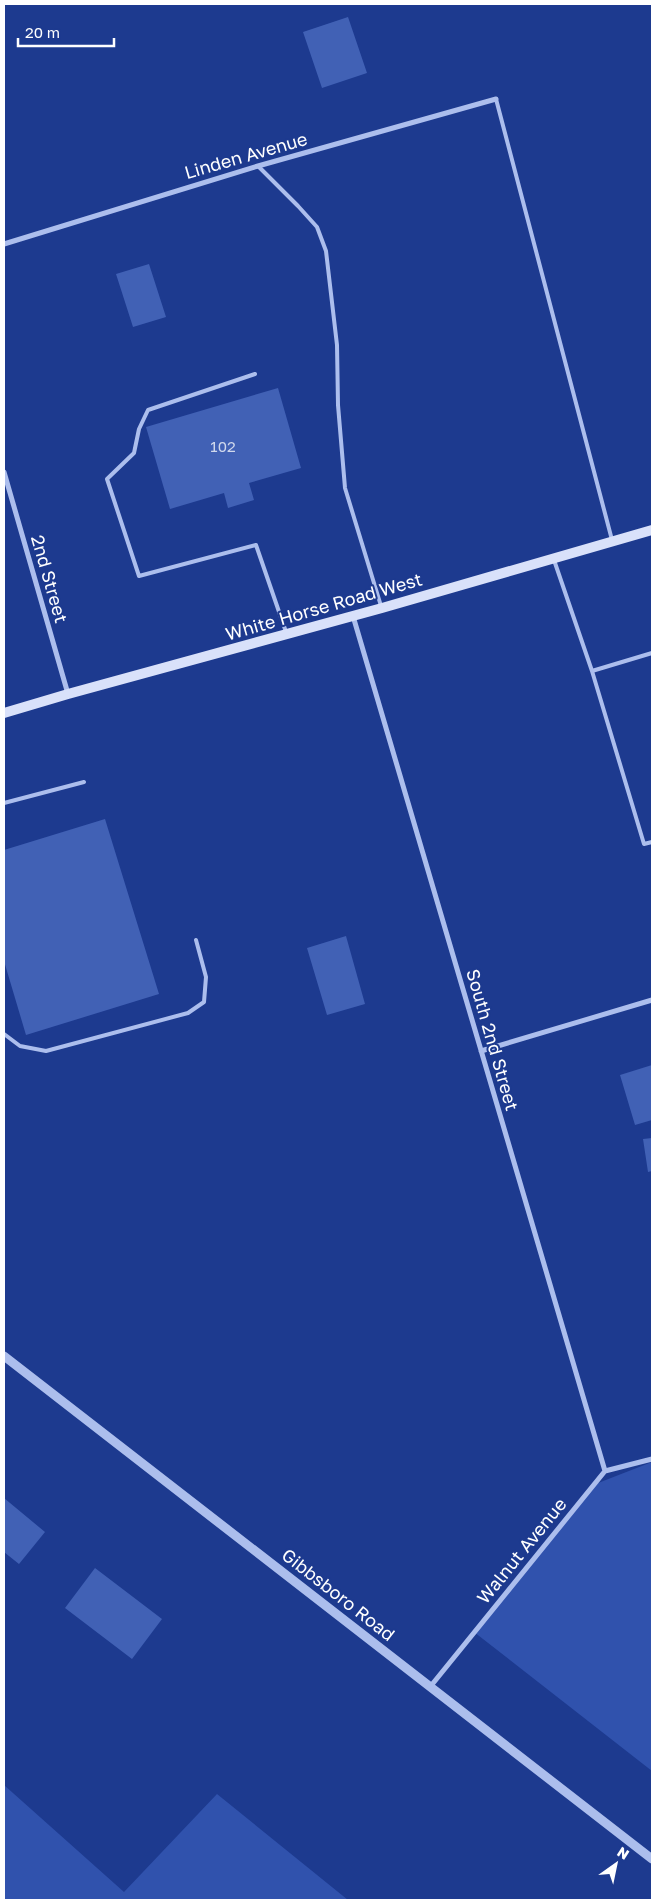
<svg xmlns="http://www.w3.org/2000/svg" width="656" height="1904" viewBox="0 0 656 1904" font-family="'Golos Text',sans-serif">
<style>
.green{fill:#3052ad}
.building{fill:#4161b5}
.lines{fill:none;stroke-linecap:round;stroke-linejoin:round}
.service{stroke:#acbeed;stroke-width:4}
.minor{stroke:#acbeed;stroke-width:5}
.tertiary{stroke:#acbeed;stroke-width:9}
.secondary{stroke:#d9e1fa;stroke-width:10}
.labels{text-anchor:middle;stroke-width:4;stroke-linejoin:round;paint-order:stroke}
.number-label{font-size:15px;fill:#d0d8ec}
.street-label{font-size:18px;fill:#fff;stroke:#1d3a8f}
</style>
<rect width="100%" height="100%" fill="#1d3a8f"/>
<path class="green" d="M652 1462V1771L474 1632 593 1485Z
M4 1785 124 1892 217 1794 348 1900H4Z"/>
<path class="building" d="M348 17 367 73 322 88 303 32Z
M149 264 166 317 133 327 116 274Z
M278 388 301 468 249 483 254 500 228 508 224 493 170 509 146 427Z
M105 819 159 994 26 1035 4 961V850Z
M346 936 365 1004 327 1015 307 948Z
M652 1065V1120L635 1125 620 1075Z
M652 1138V1171L648 1172 643 1139Z
M4 1498 45 1532 19 1564 4 1552Z
M95 1568 162 1619 132 1659 65 1608Z"/>
<g class="lines">
<path class="service" d="M496 99 612 540
M258 166 298 206 317 227 326 251 337 345 338 405 345 488 381 606
M255 374 148 410 139 429 134 453 107 479 139 576 256 545 286 632
M554 560 592 671 652 653
M592 671 644 844 652 842
M4 803 84 782
M4 1034 20 1046 46 1051 188 1013 204 1002 206 977 196 940"/>
<path class="minor" d="M4 244 258 166 496 99
M4 472 68 694
M353 616 605 1471
M481 1051 652 1000
M430 1687 605 1471 652 1459"/>
<path class="tertiary" d="M4 1356 652 1859"/>
<path class="secondary" d="M4 713 68 694 382 608 652 530"/>
</g>
<g class="labels">
<g class="number-label">
<text x="223" y="452">102</text>
</g>
<g class="street-label">
<text transform="translate(246 156) rotate(-16)" y="6">Linden Avenue</text>
<text transform="translate(49 579) rotate(74)" y="6">2nd Street</text>
<text transform="translate(324 607) rotate(-16)" y="6">White Horse Road West</text>
<text transform="translate(492 1040) rotate(74)" y="6">South 2nd Street</text>
<text transform="translate(522 1551) rotate(-51)" y="6">Walnut Avenue</text>
<text transform="translate(338 1595) rotate(38)" y="6">Gibbsboro Road</text>
</g>
</g>
<rect width="656" height="1904" fill="none" stroke="#ffffff" stroke-width="10"/>
<g transform="translate(616 1864) rotate(33)" stroke="#1d3a8f" stroke-width="4" paint-order="stroke">
<path d="M0-4L9 19L0 12L-9 19Z" fill="#ffffff"/>
<text y="-8" font-size="14" font-weight="bold" text-anchor="middle" fill="#ffffff">N</text>
</g>
<path d="M18 38v8h96v-8" fill="none" stroke="#ffffff" stroke-width="2.5"/>
<text x="25" y="38" font-size="15" fill="#ffffff" stroke="#1d3a8f" stroke-width="4" paint-order="stroke">20 m</text>
</svg>
